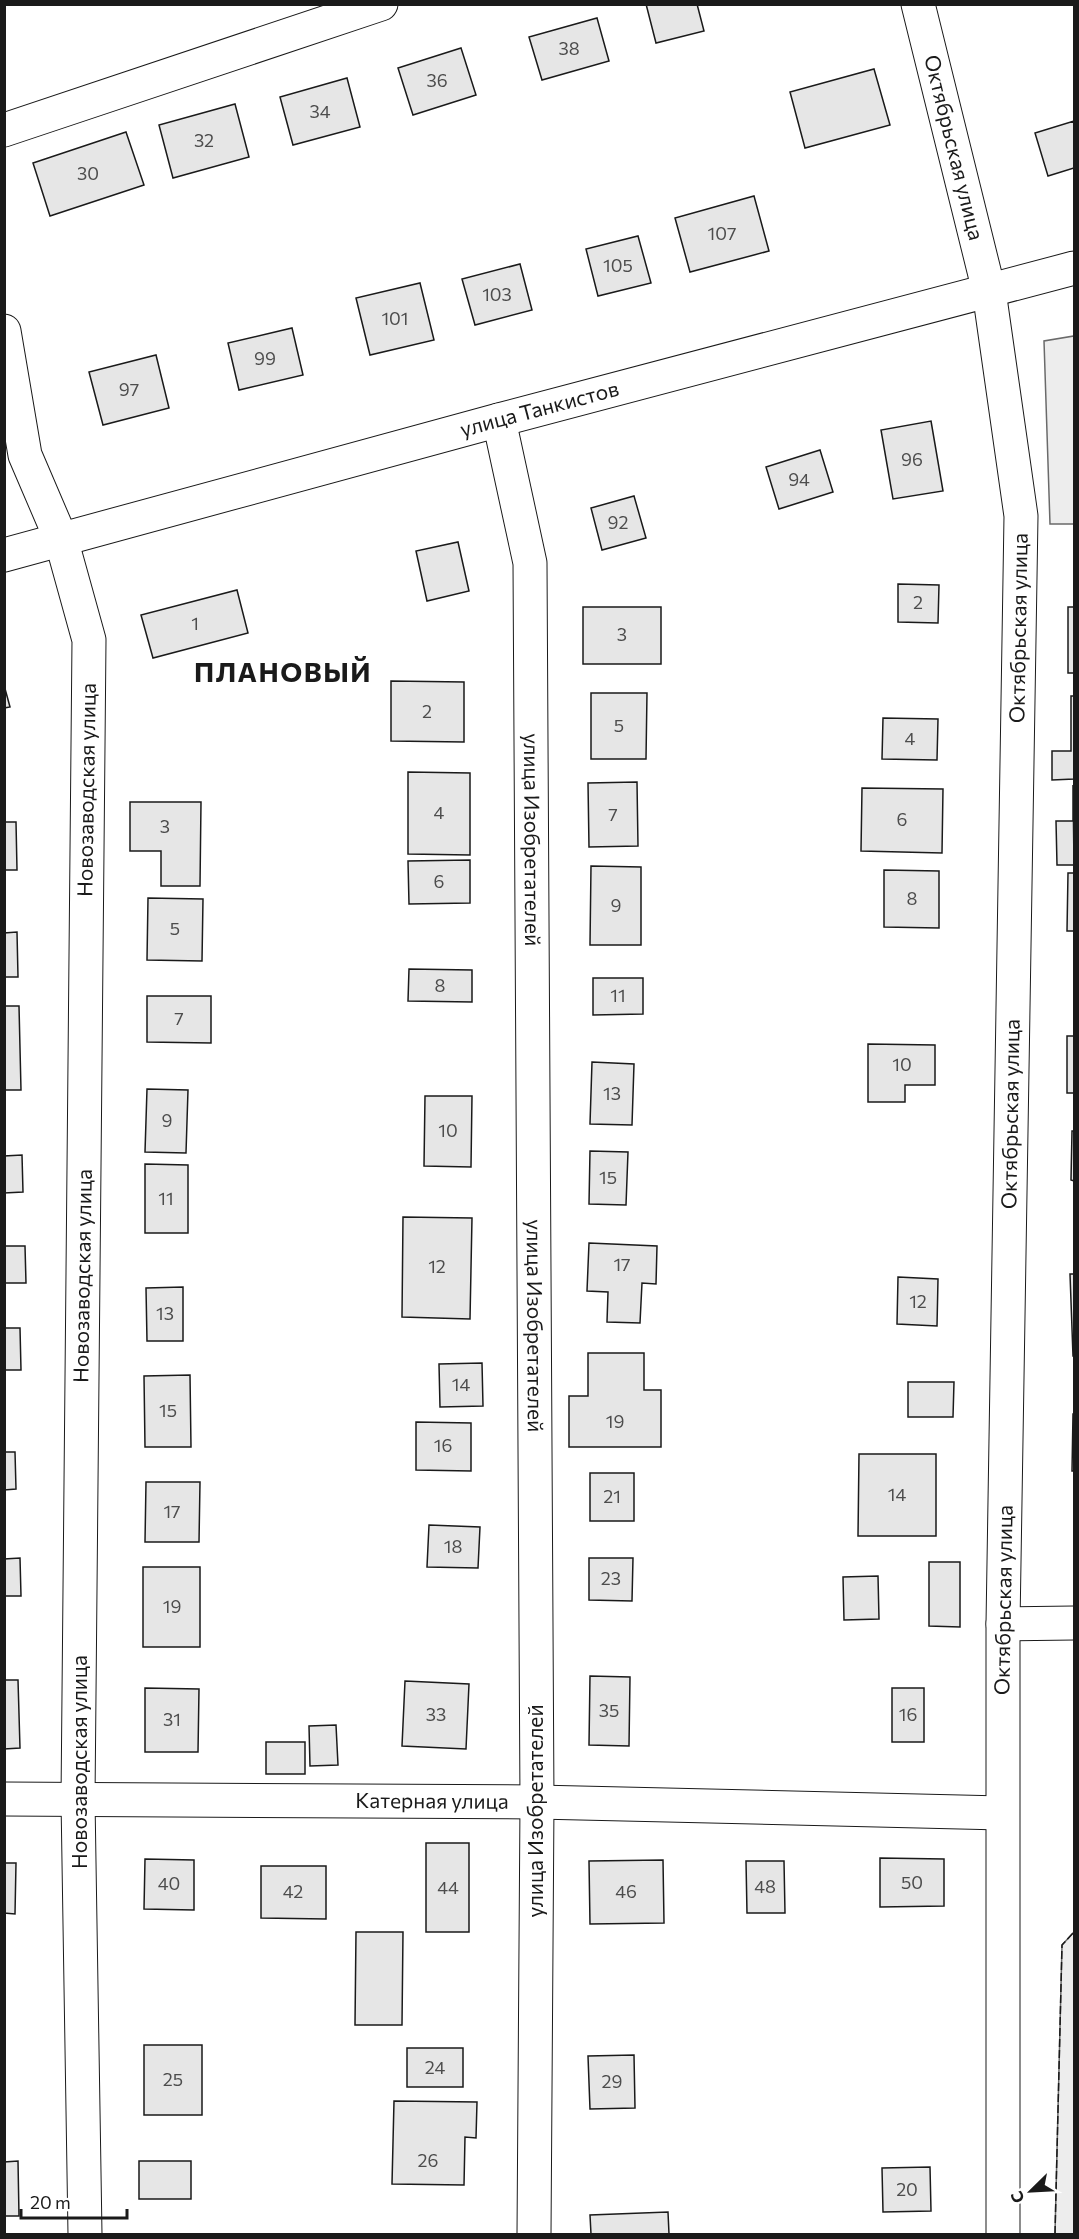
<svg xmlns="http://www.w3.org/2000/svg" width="1079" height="2239" viewBox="0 0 1079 2239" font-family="Commissioner,sans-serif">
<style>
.built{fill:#ededed;stroke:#6a6a6a;stroke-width:1.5}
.building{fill:#e6e6e6;stroke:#1a1a1a;stroke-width:1.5}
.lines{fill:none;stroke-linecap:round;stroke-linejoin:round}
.minor-casing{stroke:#1a1a1a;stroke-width:35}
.minor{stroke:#fff;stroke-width:33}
.fence{stroke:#1a1a1a;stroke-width:1.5;stroke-dasharray:8 3;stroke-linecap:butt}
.labels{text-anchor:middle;stroke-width:4.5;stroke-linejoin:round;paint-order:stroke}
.number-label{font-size:18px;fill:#4d4d4d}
.street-label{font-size:21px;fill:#1a1a1a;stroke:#fff}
.district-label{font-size:27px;font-weight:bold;letter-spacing:1.5px;fill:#1a1a1a;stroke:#fff}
</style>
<rect width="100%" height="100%" fill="#fff"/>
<path class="built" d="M1074 336V524H1050L1044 341Z
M1074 1932V2234H1055L1062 1945Z"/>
<path class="building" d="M646 4H697L704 31 656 43Z
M597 18 609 61 542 80 529 37Z
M461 48 476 95 413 115 398 68Z
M874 69 890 125 805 148 790 92Z
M347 78 360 127 293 145 280 97Z
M235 104 249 157 173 178 159 125Z
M1074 121V168L1048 176 1035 133Z
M126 132 144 185 50 216 33 163Z
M754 196 769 251 690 272 675 218Z
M638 236 651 283 598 296 586 249Z
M520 264 532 310 475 325 462 279Z
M420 283 434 340 370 355 356 298Z
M292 328 303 375 239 390 228 343Z
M156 355 169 408 103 425 89 372Z
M931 421 943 491 893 499 881 430Z
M820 450 833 492 779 509 766 467Z
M634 496 646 538 602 550 591 508Z
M458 542 469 591 427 601 416 551Z
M898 584 939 585 938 623 898 622Z
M237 590 248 633 153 658 141 615Z
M583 607H661V664H583Z
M1068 607H1074V673H1068Z
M391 681 464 682V742L391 741Z
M4 685 10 707 4 708Z
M591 693H647L646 759H591Z
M1071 696H1074V779L1052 780V751H1071Z
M883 718 938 719 937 760 882 759Z
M408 772 470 773V855L408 854Z
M637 782 638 846 589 847 588 783Z
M1073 785 1074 865H1057L1056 821H1073Z
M862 788 943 789 942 853 861 851Z
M130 802H201L200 886H161V851H130Z
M4 822H16L17 870H4Z
M470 860V903L409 904 408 861Z
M591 866 641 867V945H590Z
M884 870 939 871V928L884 927Z
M1068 873H1074V931H1067Z
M148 898 203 899 202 961 147 960Z
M17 932 18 977H4V933Z
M409 969 472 970V1002L408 1001Z
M593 978H643V1014L593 1015Z
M147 996H211V1043L147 1042Z
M4 1006H19L21 1090H4Z
M1067 1036H1074V1093H1067Z
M868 1044 935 1045V1085H905V1102H868Z
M592 1062 634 1064 632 1125 590 1124Z
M147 1089 188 1090 186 1153 145 1152Z
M425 1096H472L471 1167 424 1166Z
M1072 1131H1074V1181L1071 1180Z
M590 1151 628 1152 626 1205 589 1204Z
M22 1155 23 1192 4 1193V1156Z
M145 1164 188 1165V1233H145Z
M403 1217 472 1218 470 1319 402 1317Z
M589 1243 657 1246 656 1284 642 1283 640 1323 607 1322 608 1292 587 1291Z
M4 1246H25L26 1283H4Z
M1070 1274H1074V1356H1073Z
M898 1277 938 1279 937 1326 897 1324Z
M183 1287V1341H147L146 1288Z
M4 1328H20L21 1370H4Z
M588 1353H644V1390H661V1447H569V1396H588Z
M482 1363 483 1406 440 1407 439 1364Z
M190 1375 191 1447H145L144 1376Z
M908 1382H954L953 1417H908Z
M1073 1414H1074V1471H1072Z
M416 1422 471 1423V1471L416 1470Z
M4 1452H15L16 1489 4 1490Z
M859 1454H936V1536H858Z
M590 1473H634V1521H590Z
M146 1482H200L199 1542H145Z
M429 1525 480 1527 478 1568 427 1567Z
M20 1558 21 1596H4V1559Z
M589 1558H633L632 1601 589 1600Z
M929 1562H960V1627L929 1626Z
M143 1567H200V1647H143Z
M878 1576 879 1619 844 1620 843 1577Z
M590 1676 630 1677 629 1746 589 1745Z
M4 1680H18L20 1748 4 1749Z
M405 1681 469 1684 466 1749 402 1746Z
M145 1688 199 1689 198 1752H145Z
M892 1688H924V1742H892Z
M336 1725 338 1765 310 1766 309 1726Z
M266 1742H305V1774H266Z
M426 1843H469V1932H426Z
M880 1858 944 1859V1906L880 1907Z
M145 1859 194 1860V1910L144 1909Z
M663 1860 664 1923 590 1924 589 1861Z
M746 1861H784L785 1913H747Z
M4 1863H16L15 1914 4 1913Z
M261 1866H326V1919L261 1918Z
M356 1932H403L402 2025H355Z
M144 2045H202V2115H144Z
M407 2048H463V2087H407Z
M634 2055 635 2108 590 2109 588 2056Z
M394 2101 477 2102 476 2138 465 2137 464 2185 392 2184Z
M18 2161 19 2216H4V2162Z
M139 2161H191V2199H139Z
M930 2167 931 2211 883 2212 882 2168Z
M668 2212 669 2234H591L590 2215Z"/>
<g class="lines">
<g class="minor-casing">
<g id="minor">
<path id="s1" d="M918 4 989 291 1021 516 1003 1624V2234"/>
<path d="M4 130 381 4"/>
<path d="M4 331 25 455 61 539 89 640 78 1800 85 2234"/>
<path id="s2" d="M499 420 530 563 537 1802 534 2234"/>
<path id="s3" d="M4 555 499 420 1074 268"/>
<path d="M1003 1624 1074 1623"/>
<path id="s4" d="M4 1799 537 1802 1002 1813"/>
</g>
</g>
<use href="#minor" class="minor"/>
<path class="fence" d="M1055 2234 1062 1945 1074 1932"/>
</g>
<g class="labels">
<g class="number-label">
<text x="569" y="55">38</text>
<text x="437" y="87">36</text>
<text x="320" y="118">34</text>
<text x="204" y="147">32</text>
<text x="88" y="180">30</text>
<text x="722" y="240">107</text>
<text x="618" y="272">105</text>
<text x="497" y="301">103</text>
<text x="395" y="325">101</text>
<text x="265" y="365">99</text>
<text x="129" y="396">97</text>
<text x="912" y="466">96</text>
<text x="799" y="486">94</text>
<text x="618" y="529">92</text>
<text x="918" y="609">2</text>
<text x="195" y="630">1</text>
<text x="622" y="641">3</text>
<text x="427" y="718">2</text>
<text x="619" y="732">5</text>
<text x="910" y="745">4</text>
<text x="439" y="819">4</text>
<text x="613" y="821">7</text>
<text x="902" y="826">6</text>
<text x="165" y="833">3</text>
<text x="439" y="888">6</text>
<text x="912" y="905">8</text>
<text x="616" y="912">9</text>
<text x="175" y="935">5</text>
<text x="440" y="992">8</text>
<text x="618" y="1002">11</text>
<text x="179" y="1025">7</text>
<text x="902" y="1071">10</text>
<text x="612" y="1100">13</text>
<text x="167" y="1127">9</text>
<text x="448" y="1137">10</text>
<text x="608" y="1184">15</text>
<text x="166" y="1205">11</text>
<text x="622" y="1271">17</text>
<text x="437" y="1273">12</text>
<text x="918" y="1308">12</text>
<text x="165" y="1320">13</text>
<text x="461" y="1391">14</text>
<text x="168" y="1417">15</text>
<text x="615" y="1428">19</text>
<text x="443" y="1452">16</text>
<text x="897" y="1501">14</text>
<text x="612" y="1503">21</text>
<text x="172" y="1518">17</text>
<text x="453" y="1553">18</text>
<text x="611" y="1585">23</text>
<text x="172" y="1613">19</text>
<text x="609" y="1717">35</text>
<text x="436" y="1721">33</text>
<text x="908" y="1721">16</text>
<text x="172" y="1726">31</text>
<text x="912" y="1889">50</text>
<text x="169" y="1890">40</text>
<text x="765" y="1893">48</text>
<text x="448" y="1894">44</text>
<text x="293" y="1898">42</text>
<text x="626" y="1898">46</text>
<text x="435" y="2074">24</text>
<text x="173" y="2086">25</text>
<text x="612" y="2088">29</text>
<text x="428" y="2167">26</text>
<text x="907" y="2196">20</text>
</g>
<g class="street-label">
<text dy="7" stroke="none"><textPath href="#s1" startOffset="148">Октябрьская улица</textPath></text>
<text dy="7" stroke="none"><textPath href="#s3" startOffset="555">улица Танкистов</textPath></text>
<text transform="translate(1019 628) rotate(-89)" y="7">Октябрьская улица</text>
<text transform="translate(87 790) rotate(-89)" y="7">Новозаводская улица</text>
<text dy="7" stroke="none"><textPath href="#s2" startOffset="423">улица Изобретателей</textPath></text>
<text transform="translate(1011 1114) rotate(-89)" y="7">Октябрьская улица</text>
<text transform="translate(83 1276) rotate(-89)" y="7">Новозаводская улица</text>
<text dy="7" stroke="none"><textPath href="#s2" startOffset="909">улица Изобретателей</textPath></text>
<text transform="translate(1004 1600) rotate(-89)" y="7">Октябрьская улица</text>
<text transform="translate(80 1762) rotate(-90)" y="7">Новозаводская улица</text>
<text dy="7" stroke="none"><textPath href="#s4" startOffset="428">Катерная улица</textPath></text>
<text transform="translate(536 1811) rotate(-90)" y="7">улица Изобретателей</text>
</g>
<g class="district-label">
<text x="283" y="682">ПЛАНОВЫЙ</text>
</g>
</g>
<rect width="1079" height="2239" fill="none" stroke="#1a1a1a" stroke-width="12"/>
<g transform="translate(1031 2191) rotate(246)" stroke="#ffffff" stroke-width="4.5" paint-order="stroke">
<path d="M0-4.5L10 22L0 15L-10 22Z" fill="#1a1a1a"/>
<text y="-9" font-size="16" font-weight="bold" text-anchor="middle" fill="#1a1a1a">С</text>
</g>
<path d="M21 2209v9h106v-9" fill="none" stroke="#1a1a1a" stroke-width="3"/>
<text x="30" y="2209" font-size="18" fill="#1a1a1a" stroke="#ffffff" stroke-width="4.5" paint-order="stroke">20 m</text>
</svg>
